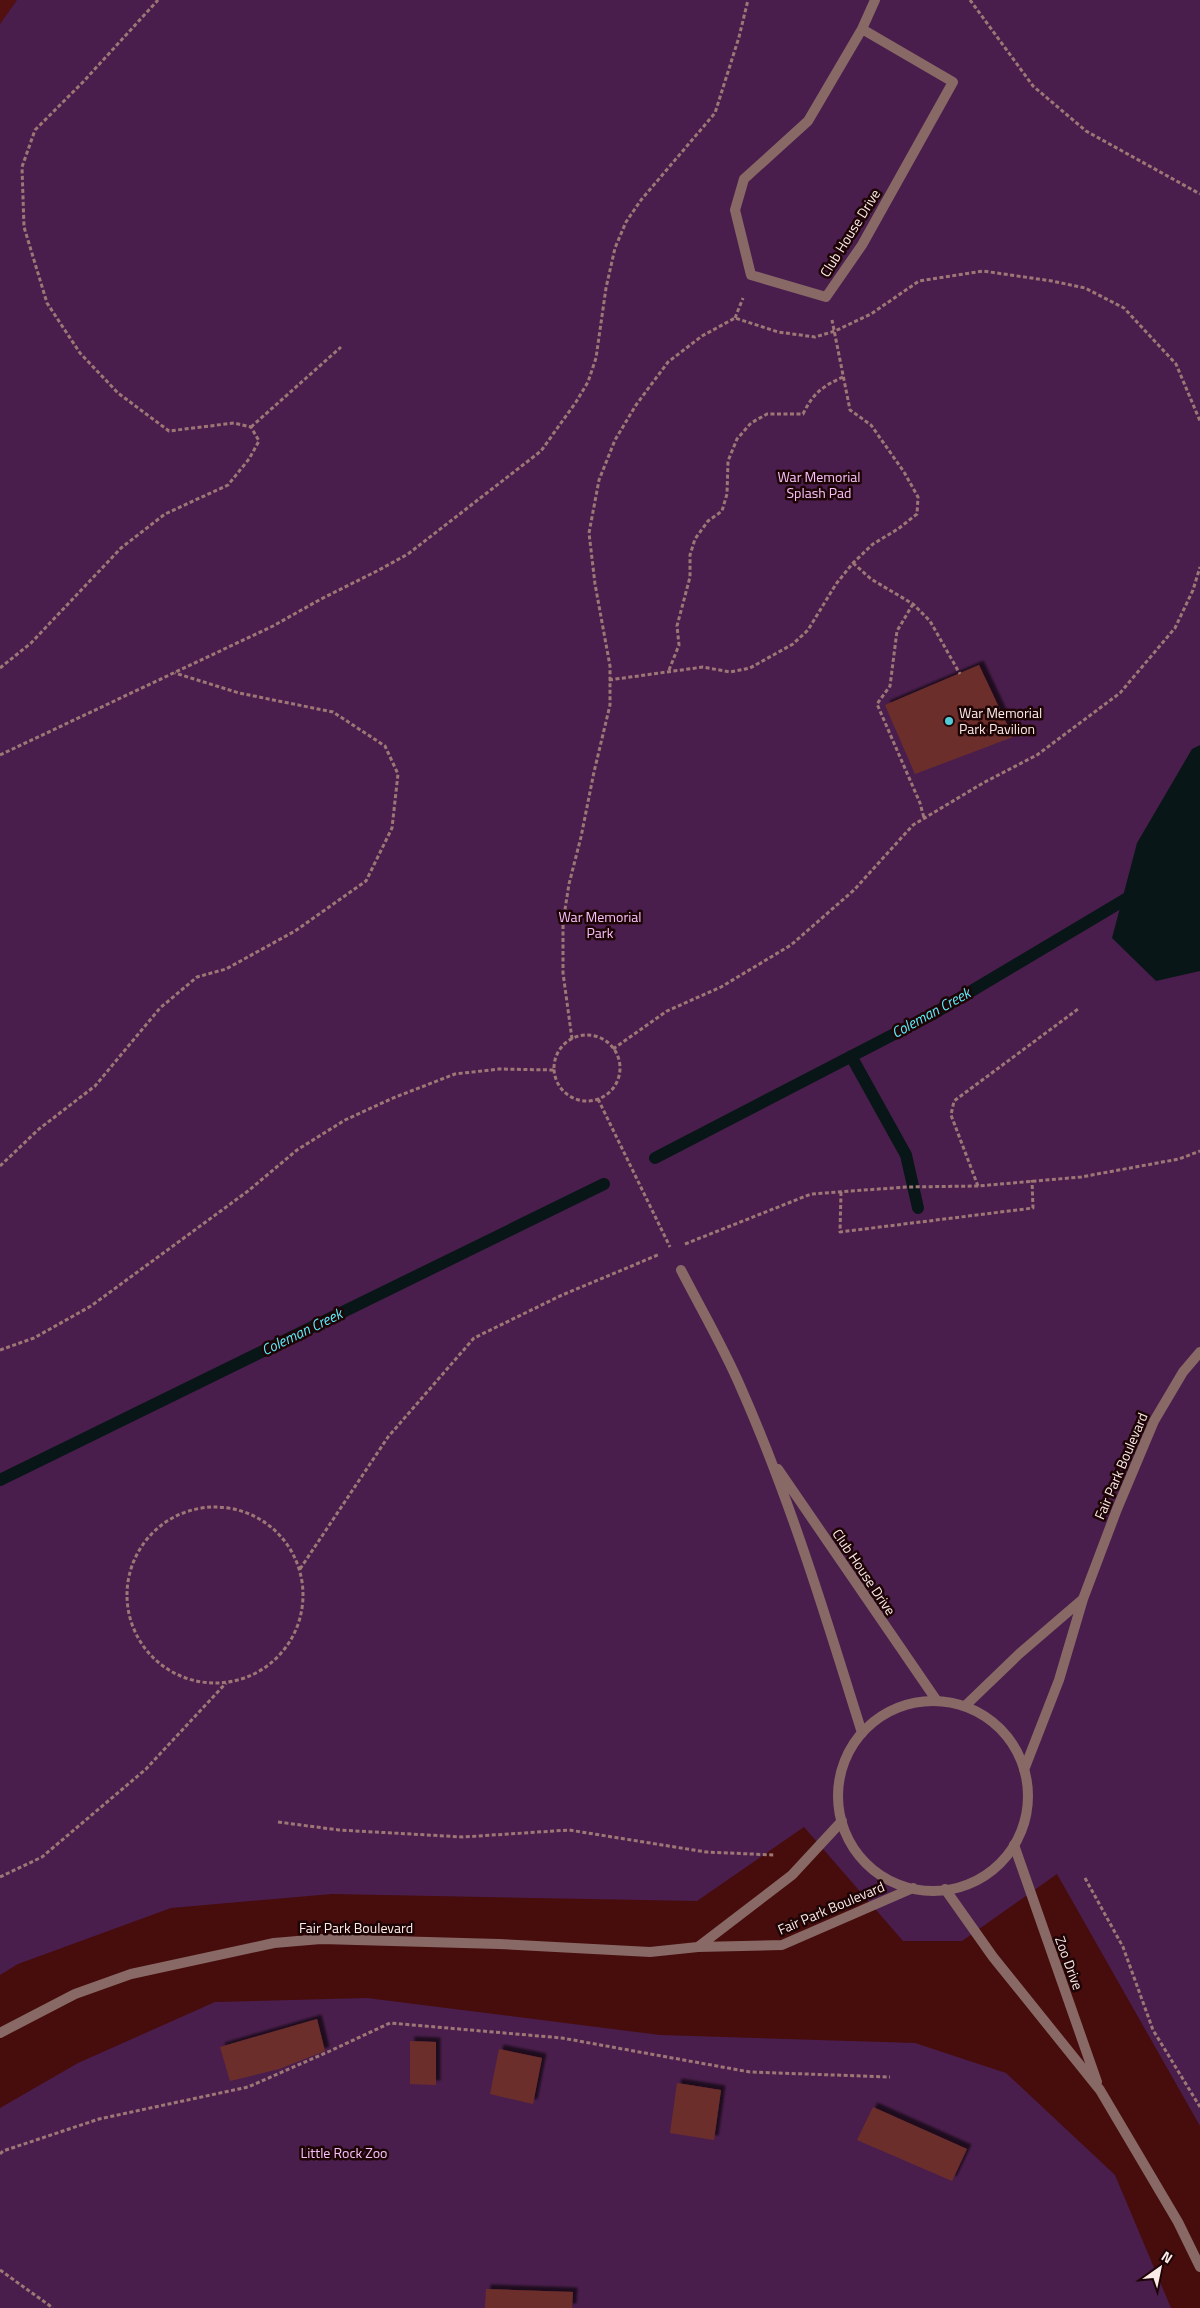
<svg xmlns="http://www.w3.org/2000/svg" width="1200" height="2308" viewBox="0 0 1200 2308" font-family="'Titillium Web',sans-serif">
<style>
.built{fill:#531010}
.green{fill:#4a1e4c}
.water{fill:#091617}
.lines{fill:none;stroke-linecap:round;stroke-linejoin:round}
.stream{stroke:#091617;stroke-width:12}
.building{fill:#6c2f2b;filter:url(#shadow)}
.path{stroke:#9d7776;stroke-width:3;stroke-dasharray:4 2.5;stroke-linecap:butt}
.service{stroke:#886966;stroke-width:10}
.minor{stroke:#886966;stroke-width:10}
.tertiary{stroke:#886966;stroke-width:10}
.poi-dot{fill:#52cbd9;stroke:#1e0505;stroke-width:2}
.labels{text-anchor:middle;stroke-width:5;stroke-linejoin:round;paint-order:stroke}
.street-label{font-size:14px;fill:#fbebe9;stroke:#1e0505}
.park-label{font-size:14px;fill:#f8c0fa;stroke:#1e0505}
.poi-label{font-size:14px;fill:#fbebe9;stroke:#1e0505;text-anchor:start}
.water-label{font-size:15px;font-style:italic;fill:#5becfc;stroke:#1e0505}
</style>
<defs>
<filter id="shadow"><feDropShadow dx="4.5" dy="-4.5" stdDeviation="1" flood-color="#0009"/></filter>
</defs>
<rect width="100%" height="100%" fill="#470c0c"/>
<path class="built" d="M0 0H17L0 24Z"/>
<path class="green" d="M17 0H1200V2126L1057 1874 962 1941H903L804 1827 697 1901 332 1894 171 1908 18 1964 0 1975V24Z
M367 1998 660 2035 915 2043 1006 2073 1115 2175 1171 2308H0V2108L78 2063 215 2002Z"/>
<path class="water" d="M1200 745V971L1156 981 1112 938 1137 843 1192 749Z"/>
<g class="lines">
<path class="stream" d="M851 1056 906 1155 918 1208
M655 1158 933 1014 1136 893
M0 1480 604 1184"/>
</g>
<path class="building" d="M979 665 1013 737 915 774 885 705Z
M317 2019 325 2051 279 2069 230 2081 220 2047Z
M410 2041 436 2042V2085L410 2084Z
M499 2049 542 2058 533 2104 490 2094Z
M677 2083 721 2090 714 2140 670 2133Z
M873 2107 967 2149 952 2181 857 2140Z
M486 2289 573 2292 572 2308H485Z"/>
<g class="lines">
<path class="path" d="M970 0 1033 86 1086 131 1200 194
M735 318 743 298
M251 427 341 347
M853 563 871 579 913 604 930 621 960 674
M913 604 897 631 890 686 877 704 920 803 924 818
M0 668 31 643 121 548 165 514 228 485 249 459 259 441 251 427 234 423 169 431 118 393 80 353 47 303 24 227 22 167 35 130 83 82 158 0
M669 670 679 645 677 626 690 577V555L695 539 708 521 722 511 727 494 728 461 737 439 751 423 767 414H803C813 393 823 386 843 377
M609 680 703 667 730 672 750 668 793 644 808 630 836 584 853 563 873 544 898 529 917 514 918 497 904 472 871 425 850 410 832 320
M0 755 273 626 321 599 377 571 408 554 541 451 576 402 588 382 596 358 606 288 615 248 626 222 641 200 715 113 739 37 748 0
M554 1068a33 33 0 1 1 66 0a33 33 0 1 1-66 0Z
M572 1039 563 973V922L569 884 581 837 594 772 610 705V666L595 584 589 533 599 480 615 440 636 405 668 362 702 336 735 318 778 332 815 337 835 331 871 314 919 281 983 271 1052 281 1085 288 1124 308 1176 364 1200 421
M613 1049 667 1011 721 987 791 945 854 890 913 825 983 783 1037 755 1120 693 1175 628 1193 590 1200 567
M598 1099 670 1247
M0 1166 39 1129 95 1086 160 1008 197 977 226 969 295 931 366 881 392 828 398 774 385 746 333 712 239 693 175 673
M978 1186 951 1115 954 1101 1078 1009
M841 1192 840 1232 1033 1208 1032 1180
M685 1244 811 1194 906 1187 978 1186 1081 1177 1179 1159 1200 1151
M0 1350 34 1338 91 1306 248 1191 297 1150 345 1120 393 1098 455 1074 499 1069 554 1070
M127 1595a88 88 0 1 1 176 0a88 88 0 1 1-176 0Z
M300 1569 388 1437 474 1338 560 1296 660 1254
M278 1822 339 1830 463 1837 569 1830 706 1852 774 1855
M0 1877 42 1857 146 1769 226 1683
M1085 1878 1123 1947 1153 2030 1200 2107
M0 2154 3 2151 99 2119 248 2087 330 2051 390 2023 562 2038 750 2072 890 2077
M0 2270 53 2308"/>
<path class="service" d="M862 29 953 82 862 245 826 297 751 275 735 210 744 179 808 121 862 29 875 0
M681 1270C701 1309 724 1348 741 1388 790 1499 826 1617 862 1733
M778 1469 937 1701"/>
<path class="minor" d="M1014 1845 1097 2082
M945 1889 993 1957 1100 2090 1178 2222 1200 2267"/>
<path class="tertiary" d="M838 1796a95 95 0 1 1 190 0a95 95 0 1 1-190 0Z
M965 1706 1019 1654 1083 1599
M1024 1770 1059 1680 1083 1599 1117 1509 1154 1421 1183 1372 1200 1352
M698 1947 792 1875 842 1821
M0 2033 75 1994 131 1974 274 1943 321 1939 499 1944 650 1952 698 1947 782 1945 913 1888"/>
</g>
<circle class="poi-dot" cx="949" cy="721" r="5"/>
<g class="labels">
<g class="street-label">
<text transform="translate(850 233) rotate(-58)" y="5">Club House Drive</text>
<text transform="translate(1121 1466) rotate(-67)" y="5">Fair Park Boulevard</text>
<text transform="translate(864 1572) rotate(56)" y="5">Club House Drive</text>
<text transform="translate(831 1908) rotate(-23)" y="5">Fair Park Boulevard</text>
<text x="356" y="1933">Fair Park Boulevard</text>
<text transform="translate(1069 1963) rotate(70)" y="5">Zoo Drive</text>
</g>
<g class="park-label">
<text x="819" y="482">War Memorial<tspan x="819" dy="16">Splash Pad</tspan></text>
<text x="600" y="922">War Memorial<tspan x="600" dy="16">Park</tspan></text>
<text x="344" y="2158">Little Rock Zoo</text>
</g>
<g class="poi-label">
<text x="959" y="718">War Memorial<tspan x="959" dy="16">Park Pavilion</tspan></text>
</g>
<g class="water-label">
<text transform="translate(931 1013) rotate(-29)" y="5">Coleman Creek</text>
<text transform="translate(302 1332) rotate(-26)" y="5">Coleman Creek</text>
</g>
</g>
<g transform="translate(1160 2268) rotate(33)" stroke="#1e0505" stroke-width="4" paint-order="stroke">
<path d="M0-4L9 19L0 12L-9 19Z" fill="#fbebe9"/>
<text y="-8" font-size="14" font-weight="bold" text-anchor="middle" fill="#fbebe9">N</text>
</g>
</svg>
